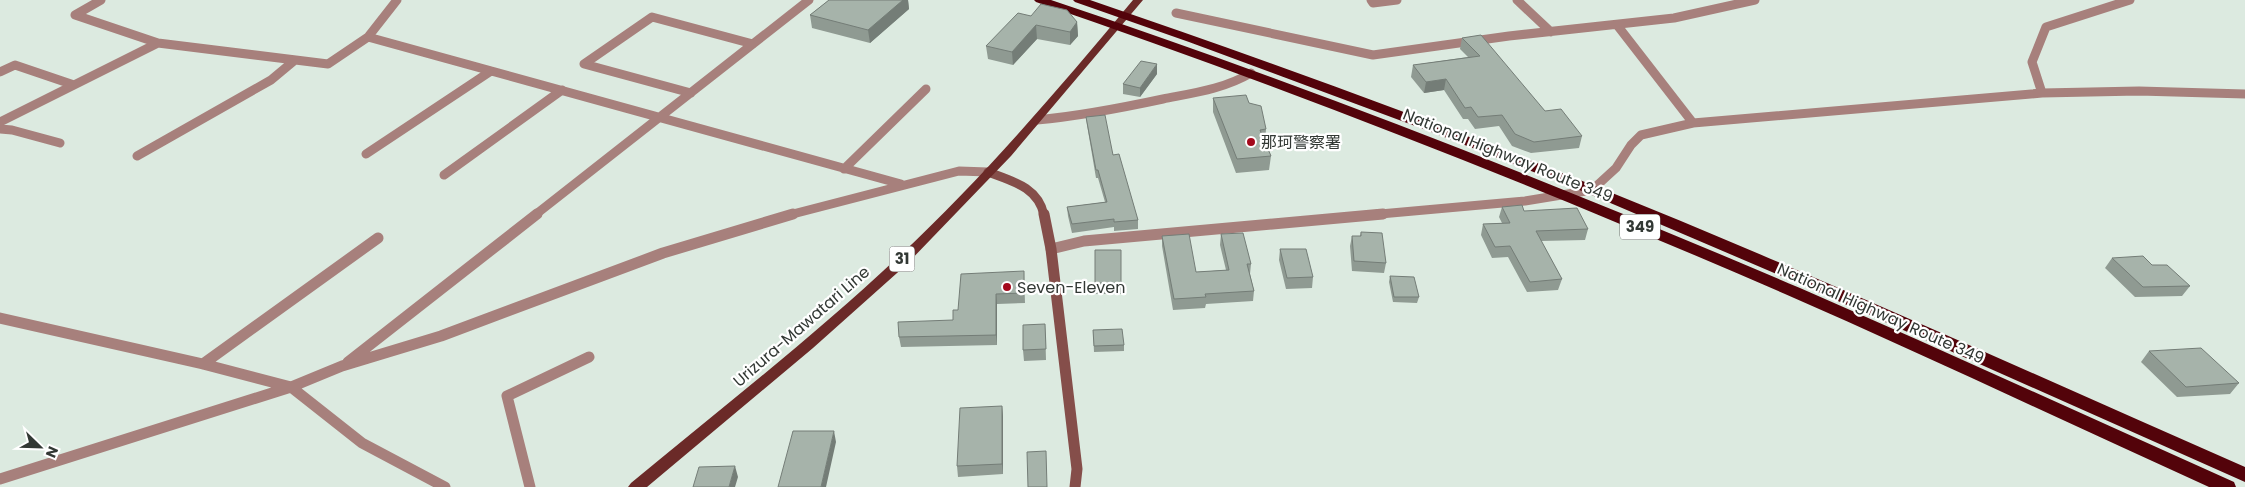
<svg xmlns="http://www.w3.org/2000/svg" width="2245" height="487" viewBox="0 0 2245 487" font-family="Poppins,'Noto Sans JP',sans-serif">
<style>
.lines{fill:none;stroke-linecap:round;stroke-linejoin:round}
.street-far1{stroke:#a7807c;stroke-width:9}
.street{stroke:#a7807c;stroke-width:11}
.secondary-far1{stroke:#854e4a;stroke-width:9}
.secondary{stroke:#854e4a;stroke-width:11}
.primary{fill:#6b2a28;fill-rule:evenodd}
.highway{fill:#53030a;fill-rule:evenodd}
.wall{fill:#8f9a92}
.shaded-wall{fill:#747d77}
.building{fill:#a6b3aa;stroke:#747d77}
.poi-dot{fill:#a4091c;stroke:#fff;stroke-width:2}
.labels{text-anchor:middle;stroke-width:4.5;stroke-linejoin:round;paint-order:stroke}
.shield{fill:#fff;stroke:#707471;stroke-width:1}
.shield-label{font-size:15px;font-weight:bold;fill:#323834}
.poi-label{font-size:16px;fill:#323834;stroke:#fff;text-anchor:start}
.street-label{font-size:16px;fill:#323834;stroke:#fff}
</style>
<rect width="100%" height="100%" fill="#dceae0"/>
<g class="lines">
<path class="street-far1" d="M1371 0 1373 3 1397 0
M1517 0 1551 32
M1176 13 1373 55 1509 36 1674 18 1755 0
M1617 25 1693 123
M368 37 901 184
M158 43 328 64 368 37 397 0
M0 72 15 65 74 85
M691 93 584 64 652 17 753 44
M2042 93 2032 62 2046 27 2130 0
M1037 120C1080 116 1121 108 1163 99 1193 93 1224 89 1251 73
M0 122 158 43 75 15 101 0
M0 129 12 130 60 143
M366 154 491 71
M137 156 271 80 295 60
M844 169 926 89
M444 175 562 90
M535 215 809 0
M789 215 959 171 988 172
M1369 215 1525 201 1592 190 1616 168 1631 145 1641 135 1693 123 2042 93 2139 91 2245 94"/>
<path class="street" d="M1051 249 1084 241 1383 214
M0 318 203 364 291 387 362 443 445 487
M348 362 537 214
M203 364 378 238
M0 479 291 387 342 366 441 336 663 253 793 214
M530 487 507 396 589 357"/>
<path class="secondary-far1" d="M988 172C1012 181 1038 187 1044 215"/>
<path class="secondary" d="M1044 214 1051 249 1077 469 1075 487"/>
<path class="primary" d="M1133 0H1143L1011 156 906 265 813 348 647 487H628L631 483C720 409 812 338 896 259 982 179 1058 90 1133 0Z"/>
<path class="highway" d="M1034 0H1051C1305 85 1554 183 1800 288 1945 351 2089 417 2234 482L2236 487H2209C2068 423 1927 356 1785 294 1539 187 1290 89 1036 2Z
M1073 0H1090C1260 58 1429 120 1595 186 1814 274 2029 372 2245 467V482L1793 281 1587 193 1434 133 1189 42 1075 2Z"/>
</g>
<path class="wall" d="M829 0H908L909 9 870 43 812 28 810 15Z
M1031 16 1077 22 1078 36 1070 45 1037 39 1013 65 988 59 986 46Z
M1462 38 1545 111 1582 136 1579 148 1531 153 1512 146 1499 126 1475 129 1468 119H1463L1444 90 1424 93 1411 77 1413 65 1468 57 1460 49Z
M1157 74 1140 97 1123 94V84Z
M1213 98 1249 103 1266 129 1265 142 1271 156 1269 170 1236 173 1213 112Z
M1086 117 1113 155 1138 220V229L1114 231V227L1072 233 1068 216 1067 207 1105 202 1098 178H1096L1087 125Z
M1502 207 1524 211 1588 229 1585 240 1541 241 1562 279 1558 290 1527 292 1508 257 1492 258 1481 235 1483 224 1502 223 1499 217Z
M1361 232 1386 263 1384 273 1352 271 1350 246 1352 236H1360Z
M1221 234 1251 264 1250 274 1254 291 1253 301 1206 304 1205 308 1173 310 1162 246V236L1196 272 1226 270 1220 245Z
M1280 249 1313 277 1312 288 1286 289 1279 260Z
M1121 250V294H1095V283Z
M2112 258 2152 265 2190 286 2182 296 2135 297 2105 268Z
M1024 271 1025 303 997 304V345L901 347 899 337 953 320 958 310Z
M1390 276 1419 297 1417 303 1393 302 1389 282Z
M1045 324 1046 360 1024 361 1023 350Z
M1093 330 1124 345V351L1094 352Z
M2149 351 2239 383 2230 394 2177 397 2141 362Z
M1002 406 1003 417V474L958 477 957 466Z"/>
<path class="shaded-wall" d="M903 0H908L909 9 870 43 868 30Z
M1077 22 1078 36 1070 45V32Z
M1036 25 1037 39 1013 65 1012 52Z
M1157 64V74L1140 97V88Z
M1446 79 1444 90 1424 93 1426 82Z
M996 294 997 304V345L996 335Z
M1002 406 1003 417V474L1002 464Z
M834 431 836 442 826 487H821Z
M735 466 738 477 735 487H729Z"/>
<path class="building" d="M829 0H903L868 30 810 15Z
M1041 4 1067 10 1077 22 1070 32 1036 25 1012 52 986 46 1018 13 1031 16Z
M1481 35 1545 111 1561 109 1582 136 1534 142 1515 134 1502 115 1478 117 1471 107 1465 108 1446 79 1426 82 1413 65 1480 56 1462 38Z
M1141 61 1157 64 1140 88 1123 84Z
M1246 95 1249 103 1261 106 1266 129 1260 130 1271 156 1237 159 1213 98Z
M1105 115 1113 155 1119 154 1138 220 1114 222V219L1072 224 1067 207 1107 202 1098 170H1096L1086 117Z
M1522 205 1524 211 1577 208 1588 229 1536 231 1562 279 1530 282 1510 246 1495 247 1483 224 1510 223 1502 207Z
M1361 232 1382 233 1386 263 1354 261 1352 236H1361Z
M1243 233 1251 264H1247L1254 291 1205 294 1206 297 1174 299 1162 236 1189 234 1196 272 1229 270 1221 234Z
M1280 249H1306L1313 277 1287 278Z
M1095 250H1121V283H1095Z
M2143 256 2152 265H2167L2190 286 2143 287 2112 258Z
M1024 271V293L996 294V335L899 337 898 322 953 320V310H958L961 274Z
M1390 276 1414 277 1419 297H1394Z
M1045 324 1046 349 1023 350V325Z
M1122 329 1124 345 1094 346 1093 330Z
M2201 348 2239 383 2186 387 2149 351Z
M1002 406V464L957 466 960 408Z
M793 431H834L821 487H778Z
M1046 451 1047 487H1028L1027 452Z
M735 466 729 487H693L699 467Z"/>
<g class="poi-dot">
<circle cx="1251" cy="142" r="5"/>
<circle cx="1007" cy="287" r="5"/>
</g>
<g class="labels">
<g class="shield">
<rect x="1620" y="214.5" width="40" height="25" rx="4"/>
<rect x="889.5" y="246.5" width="25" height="25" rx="4"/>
</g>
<g class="shield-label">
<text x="1640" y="232">349</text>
<text x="902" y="264">31</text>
</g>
<g class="poi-label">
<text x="1261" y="148">那珂警察署</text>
<text x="1017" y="293">Seven-Eleven</text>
</g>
<g class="street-label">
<text transform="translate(1508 155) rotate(22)" y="6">National Highway Route 349</text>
<text transform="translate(1881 313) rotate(24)" y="6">National Highway Route 349</text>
<text transform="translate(801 326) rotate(-41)" y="6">Urizura-Mawatari Line</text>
</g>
</g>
<g transform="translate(40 447) rotate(113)" stroke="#ffffff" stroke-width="4" paint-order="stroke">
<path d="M0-4L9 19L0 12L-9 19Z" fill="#323834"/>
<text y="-8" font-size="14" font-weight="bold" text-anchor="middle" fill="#323834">N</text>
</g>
</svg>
